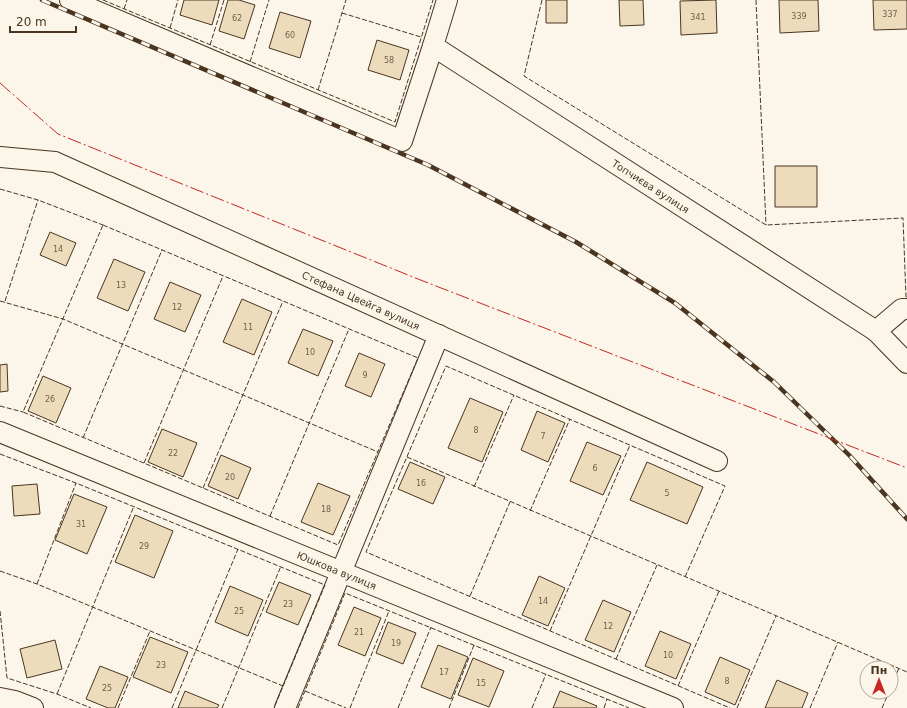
<svg xmlns="http://www.w3.org/2000/svg" width="907" height="708" viewBox="0 0 907 708" font-family="'DejaVu Sans',sans-serif">
<style>
.building{fill:#ecdcbc;stroke:#4a3520}
.lines{fill:none;stroke-linecap:round;stroke-linejoin:round}
.minor-casing{stroke:#4a3520;stroke-width:22}
.minor{stroke:#fbf6e9;stroke-width:20}
.rail-casing{stroke:#4a3520;stroke-width:4.5}
.rail{stroke:#fbf6e9;stroke-width:3;stroke-dasharray:9;stroke-linecap:butt}
.fence{stroke:#4a3520;stroke-width:1;stroke-dasharray:5 2;stroke-linecap:butt}
.power{stroke:#c62828;stroke-width:1;stroke-dasharray:14 3 2 3;stroke-linecap:butt}
.labels{text-anchor:middle;stroke-width:3;stroke-linejoin:round;paint-order:stroke}
.number-label{font-size:8px;fill:#725f47}
.street-label{font-size:10px;fill:#4a3520;stroke:#fbf6e9}
</style>
<rect width="100%" height="100%" fill="#fbf6e9"/>
<path class="building" d="M184 0H219L212 25 180 15Z
M228 0H239L255 5 244 39 219 31Z
M546 0H567V23H546Z
M619 0H643L644 25 620 26Z
M716 0 717 33 681 35 680 1Z
M779 0H818L819 31 780 33Z
M873 0H907V29L874 30Z
M280 12 311 21 300 58 269 48Z
M377 40 409 50 400 80 368 70Z
M775 166H817V207H775Z
M50 232 76 243 66 266 40 255Z
M114 259 145 272 128 311 97 298Z
M170 282 201 295 185 332 154 319Z
M242 299 272 312 254 355 223 342Z
M303 329 333 341 318 376 288 363Z
M359 353 385 364 371 397 345 386Z
M7 364 8 391 0 392V365Z
M43 376 71 388 56 423 28 411Z
M470 398 503 412 482 462 448 448Z
M537 411 565 423 548 462 521 450Z
M162 429 197 443 183 477 148 462Z
M587 442 621 456 603 495 570 481Z
M221 455 251 468 238 499 208 486Z
M410 462 445 477 433 504 398 489Z
M647 462 703 487 687 524 630 500Z
M318 483 350 496 333 535 301 522Z
M37 484 40 514 14 516 12 486Z
M74 494 107 507 87 554 55 540Z
M135 515 173 531 154 578 115 562Z
M539 576 565 588 548 626 522 615Z
M279 582 311 595 298 625 266 612Z
M230 586 263 600 248 636 215 622Z
M603 600 631 612 614 652 585 640Z
M354 607 381 618 365 656 338 645Z
M388 622 416 633 403 664 376 653Z
M660 631 691 644 676 679 645 666Z
M150 637 188 652 171 693 133 677Z
M55 640 62 669 27 678 20 649Z
M438 645 468 657 451 699 421 687Z
M720 657 750 670 735 705 705 692Z
M473 658 504 671 489 707 458 695Z
M100 666 128 677 115 708H108L86 699Z
M777 680 808 693 802 708H765Z
M185 691 219 705 217 708H178Z
M560 691 597 706 596 708H553Z"/>
<g class="lines">
<g class="minor-casing">
<g id="minor">
<path d="M70 0 402 141 433 46"/>
<path id="s1" d="M447 0 433 46 876 331 902 309H907"/>
<path id="s2" d="M0 157 55 162 717 461"/>
<path d="M876 331 907 363"/>
<path id="s3" d="M0 432 673 708"/>
<path d="M0 698 15 701 33 708"/>
<path d="M285 708 439 335"/>
</g>
</g>
<use href="#minor" class="minor"/>
<g class="rail-casing">
<path id="rail" d="M42 0 428 165 576 242 675 303 774 382 850 456 907 519"/>
</g>
<use href="#rail" class="rail"/>
<path class="fence" d="M103 0 395 122 433 0
M542 0 524 76 766 225 903 218 906 297H907
M756 0 766 225
M124 9 127 0
M342 13 421 37
M170 28 178 0
M210 45 224 0
M250 62 269 0
M318 90 346 0
M0 189 38 200 103 225
M103 225 418 358 338 545 23 412Z
M0 301 63 319 378 452
M5 301 38 200
M0 406 23 412
M83 438 162 250
M0 454 76 483 325 585 274 708
M407 457 907 672
M144 463 223 276
M474 487 514 395
M203 488 283 301
M530 511 570 419
M270 516 349 329
M0 571 37 584 283 686
M685 577 725 486 446 366 366 552 730 708
M37 584 76 483
M470 596 510 502
M0 611 7 678 57 694 91 708
M550 631 630 445
M616 659 657 565
M678 686 719 591
M891 686 899 668
M305 691 346 708
M57 694 134 506
M118 708 150 631
M172 708 238 549
M222 708 281 566
M298 708 345 593 629 708
M350 708 389 611
M398 708 431 627
M449 708 474 645
M532 708 546 674
M604 708 607 699
M737 708 776 616
M810 708 838 642
M882 708 889 692"/>
<path class="power" d="M0 83 58 134 423 281 907 468"/>
</g>
<g class="labels">
<g class="number-label">
<text x="890" y="17">337</text>
<text x="799" y="19">339</text>
<text x="698" y="20">341</text>
<text x="237" y="21">62</text>
<text x="290" y="38">60</text>
<text x="389" y="63">58</text>
<text x="58" y="252">14</text>
<text x="121" y="288">13</text>
<text x="177" y="310">12</text>
<text x="248" y="330">11</text>
<text x="310" y="355">10</text>
<text x="365" y="378">9</text>
<text x="50" y="402">26</text>
<text x="476" y="433">8</text>
<text x="543" y="439">7</text>
<text x="173" y="456">22</text>
<text x="595" y="471">6</text>
<text x="230" y="480">20</text>
<text x="421" y="486">16</text>
<text x="667" y="496">5</text>
<text x="326" y="512">18</text>
<text x="81" y="527">31</text>
<text x="144" y="549">29</text>
<text x="543" y="604">14</text>
<text x="288" y="607">23</text>
<text x="239" y="614">25</text>
<text x="608" y="629">12</text>
<text x="359" y="635">21</text>
<text x="396" y="646">19</text>
<text x="668" y="658">10</text>
<text x="161" y="668">23</text>
<text x="444" y="675">17</text>
<text x="727" y="684">8</text>
<text x="481" y="686">15</text>
<text x="107" y="691">25</text>
</g>
<g class="street-label">
<text dy="4" stroke="none"><textPath href="#s1" startOffset="307">Топчиєва вулиця</textPath></text>
<text dy="4" stroke="none"><textPath href="#s2" startOffset="391">Стефана Цвейга вулиця</textPath></text>
<text dy="4" stroke="none"><textPath href="#s3" startOffset="364">Юшкова вулиця</textPath></text>
</g>
</g>
<g transform="translate(879 680)"><circle r="19" fill="#fbf6e9" stroke="#b4a999"/>
<path d="M0-3L7 15L0 10L-7 15Z" fill="#c62828"/>
<text y="-6" font-size="11" font-weight="bold" text-anchor="middle" fill="#4a3520">Пн</text>
</g>
<path d="M10 26v6h66v-6" fill="none" stroke="#4a3520" stroke-width="2"/>
<text x="16" y="26" font-size="12" fill="#4a3520" stroke="#fbf6e9" stroke-width="3" paint-order="stroke">20 m</text>
</svg>
